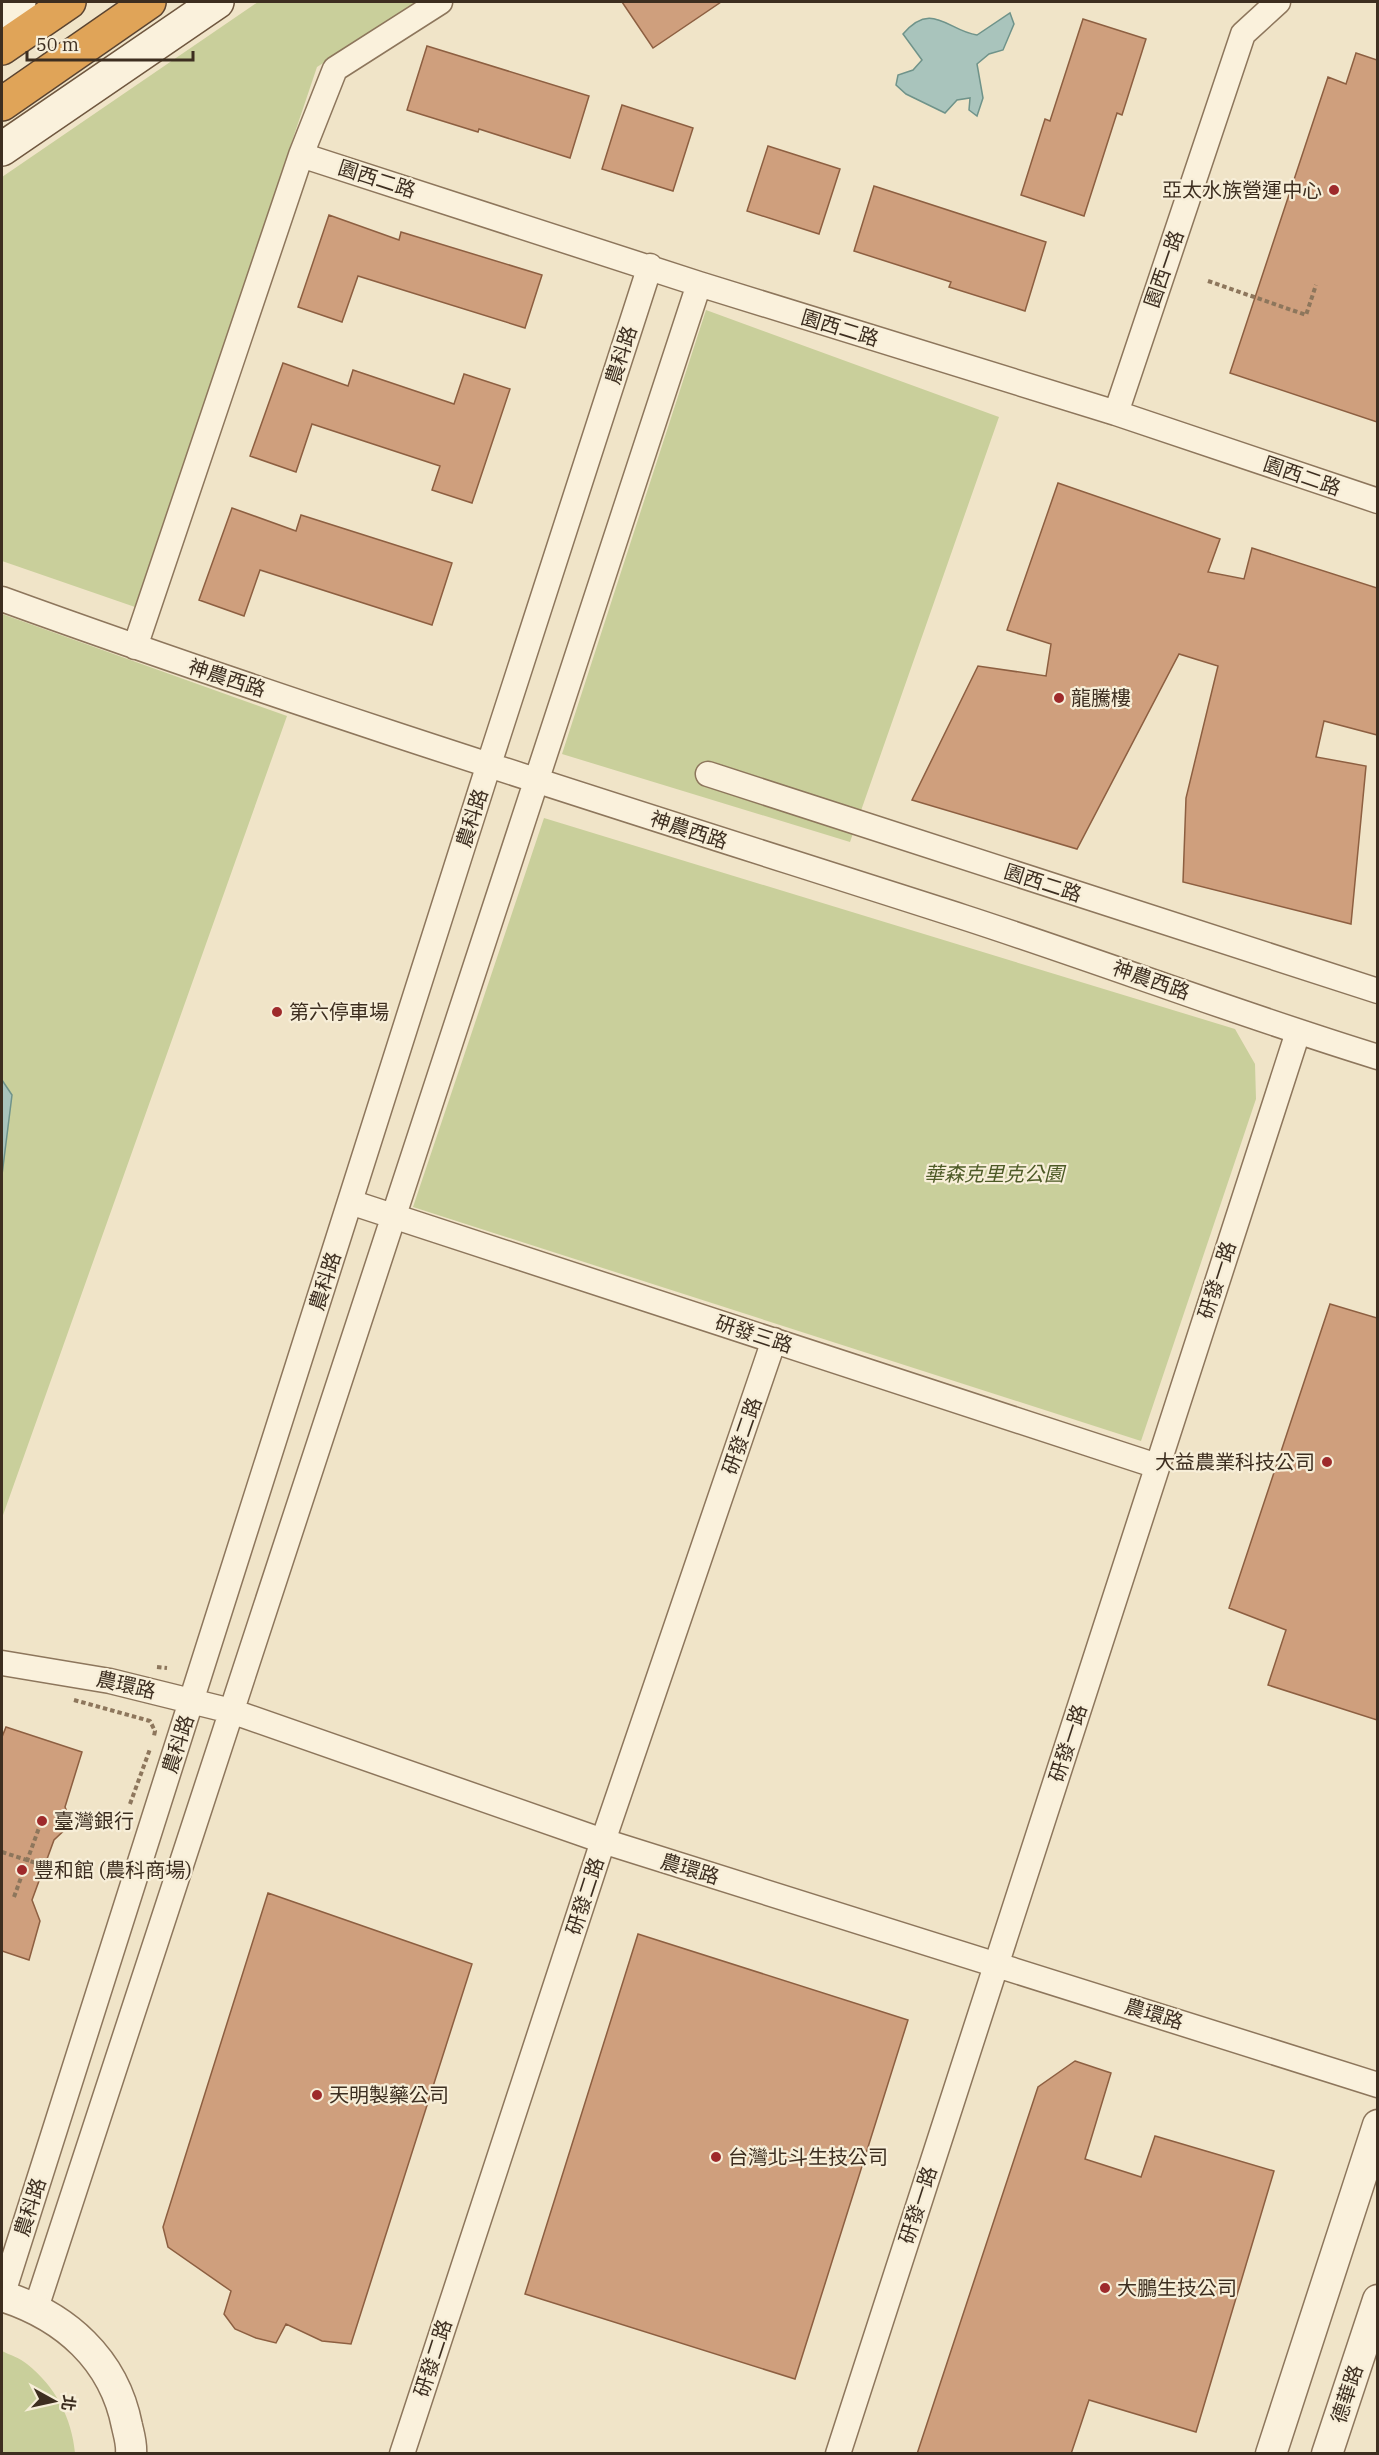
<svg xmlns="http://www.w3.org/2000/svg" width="1379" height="2455" viewBox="0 0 1379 2455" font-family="'IBM Plex Serif','Noto Sans TC',serif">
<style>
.green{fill:#c9cf9b}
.water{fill:#a9c4bc;stroke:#6f938a;stroke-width:1.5}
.building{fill:#cf9f7d;stroke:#8d5f41;stroke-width:1.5}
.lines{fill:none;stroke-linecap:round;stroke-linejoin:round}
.minor-casing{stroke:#8d765c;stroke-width:27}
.tertiary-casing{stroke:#8d765c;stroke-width:33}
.secondary-casing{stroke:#6f573f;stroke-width:36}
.motorway-casing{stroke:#5b4430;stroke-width:36}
.path{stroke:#8d765c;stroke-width:4;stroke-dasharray:4.5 3;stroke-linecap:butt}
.minor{stroke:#faf1dc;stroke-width:24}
.tertiary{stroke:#faf1dc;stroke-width:30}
.secondary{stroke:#faf1dc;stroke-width:33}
.motorway{stroke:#e0a458;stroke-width:33}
.poi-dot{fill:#9e2a2b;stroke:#f7eed8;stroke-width:2}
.labels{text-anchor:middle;stroke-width:4.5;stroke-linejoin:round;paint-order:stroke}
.street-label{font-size:20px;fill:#3d2e20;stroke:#f7eed8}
.poi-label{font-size:20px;fill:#3d2e20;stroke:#f7eed8;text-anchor:start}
.park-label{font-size:20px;font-style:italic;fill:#4d5a26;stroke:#f7eed8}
</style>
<rect width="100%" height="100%" fill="#f0e4c8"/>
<path class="green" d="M258 2H418L317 67 135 607 2 561V177Z
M706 310 999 417 850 842 562 754Z
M2 614 287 716 2 1518Z
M544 818 1235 1029 1255 1064 1256 1099 1141 1441 413 1207Z
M2 2351C10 2355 20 2358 27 2364 55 2386 72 2418 75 2453H2Z"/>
<path class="water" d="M1010 13 1014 24 1003 50 989 54 977 64 983 98 977 116 969 110 970 98 957 100 945 113 906 94 896 85 898 75 913 70 922 60 903 34C932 0 948 31 977 35Z
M2 1080 12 1095 2 1175Z"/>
<path class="building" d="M622 2H721L653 48Z
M1083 19 1146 39 1122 115 1117 113 1084 216 1021 195 1045 119 1050 121Z
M427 46 589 96 570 158 479 129 478 132 407 110Z
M1356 53 1377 60V422L1230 373 1328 77 1346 84Z
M622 105 693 128 673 191 602 169Z
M768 146 840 169 819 234 747 211Z
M874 186 1046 242 1025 311 949 287 951 282 854 251Z
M329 215 399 240 401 232 542 275 525 328 358 276 342 322 298 307Z
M283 363 348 386 353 370 454 404 464 374 510 389 472 503 432 490 440 466 312 424 296 472 250 456Z
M1058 483 1220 539 1208 572 1244 579 1252 548 1377 588V735L1324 721 1316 757 1366 766 1351 924 1183 882 1186 798 1218 666 1179 654 1077 849 912 800 978 666 1046 676 1051 644 1007 630Z
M232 508 296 531 301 515 452 563 432 625 260 570 244 616 199 600Z
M1330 1304 1377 1318V1720L1268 1685 1286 1630 1229 1608Z
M6 1727 82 1752 65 1807 72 1823 54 1840 32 1900 40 1921 29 1960 2 1951V1737Z
M268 1893 472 1964 351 2344 322 2341 286 2324 276 2343 256 2338 235 2329 224 2314 231 2291 168 2247 163 2227Z
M638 1934 908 2020 795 2379 525 2294Z
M1075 2061 1111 2073 1085 2159 1141 2177 1155 2136 1274 2171 1196 2432 1089 2400 1071 2454H917L1038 2087Z"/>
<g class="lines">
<g class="minor-casing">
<path id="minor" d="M301 155 699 284 1116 413 1378 501
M1116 413 1243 34 1278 2
M2 599C319 714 642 814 963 917 1102 962 1238 1014 1378 1057
M135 647 301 155 335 69 440 2
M708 774 1378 991
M350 1202 1157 1466
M2 1663 110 1681 231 1711 603 1841 1378 2085
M2 2296 489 764 650 266
M36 2308 699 284
M402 2454 603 1841 774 1340
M838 2454 1298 1032"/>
</g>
<g class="tertiary-casing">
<path id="tertiary" d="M2 2296C65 2316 114 2359 127 2426 129 2435 132 2444 131 2454
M1271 2454 1378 2125
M1327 2454 1378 2300"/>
</g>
<g class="secondary-casing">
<path id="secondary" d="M2 14 19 2
M2 149 217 2"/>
</g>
<g class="motorway-casing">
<path id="motorway" d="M2 48 69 2
M2 104 149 2"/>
</g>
<path class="path" d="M1208 281 1306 315 1316 285
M157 1667 167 1668
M74 1700 150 1721 155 1731 154 1736
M130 1804 150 1749
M2 1852 73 1875
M14 1897 40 1825"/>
<use href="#minor" class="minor"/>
<use href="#tertiary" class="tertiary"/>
<use href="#secondary" class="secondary"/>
<use href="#motorway" class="motorway"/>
</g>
<g class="poi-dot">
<circle cx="1334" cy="190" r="6"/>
<circle cx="1059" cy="698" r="6"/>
<circle cx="277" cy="1012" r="6"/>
<circle cx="1327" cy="1462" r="6"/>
<circle cx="42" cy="1821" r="6"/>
<circle cx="22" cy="1870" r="6"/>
<circle cx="317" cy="2095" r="6"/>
<circle cx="716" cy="2157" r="6"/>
<circle cx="1105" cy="2288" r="6"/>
</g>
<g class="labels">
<g class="street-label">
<text transform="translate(377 179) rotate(18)" y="7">園西二路</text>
<text transform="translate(1164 269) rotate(-71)" y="7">園西一路</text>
<text transform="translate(840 328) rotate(17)" y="7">園西二路</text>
<text transform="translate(621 355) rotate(-72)" y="7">農科路</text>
<text transform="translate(1302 476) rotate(19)" y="7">園西二路</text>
<text transform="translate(227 678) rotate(18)" y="7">神農西路</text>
<text transform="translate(472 818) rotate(-72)" y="7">農科路</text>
<text transform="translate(689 830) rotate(18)" y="7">神農西路</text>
<text transform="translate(1043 883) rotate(18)" y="7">園西二路</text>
<text transform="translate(1151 980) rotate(19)" y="7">神農西路</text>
<text transform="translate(1217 1280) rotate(-72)" y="7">研發一路</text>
<text transform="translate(325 1281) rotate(-72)" y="7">農科路</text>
<text transform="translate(754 1334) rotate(18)" y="7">研發三路</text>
<text transform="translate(742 1436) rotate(-71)" y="7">研發二路</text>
<text transform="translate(126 1685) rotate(13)" y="7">農環路</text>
<text transform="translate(1068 1743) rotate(-72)" y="7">研發一路</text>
<text transform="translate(178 1744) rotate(-72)" y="7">農科路</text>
<text transform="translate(690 1869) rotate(17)" y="7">農環路</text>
<text transform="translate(585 1896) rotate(-72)" y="7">研發二路</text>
<text transform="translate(1154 2014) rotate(17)" y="7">農環路</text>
<text transform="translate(918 2205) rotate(-72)" y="7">研發一路</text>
<text transform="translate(30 2207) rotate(-72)" y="7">農科路</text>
<text transform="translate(433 2358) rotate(-72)" y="7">研發二路</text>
<text transform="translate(1347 2394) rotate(-72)" y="7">德華路</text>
</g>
<g class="poi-label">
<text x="1322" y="197" text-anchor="end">亞太水族營運中心</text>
<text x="1071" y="705">龍騰樓</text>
<text x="289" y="1019">第六停車場</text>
<text x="1315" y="1469" text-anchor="end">大益農業科技公司</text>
<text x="54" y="1828">臺灣銀行</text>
<text x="34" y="1877">豐和館 (農科商場)</text>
<text x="329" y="2102">天明製藥公司</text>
<text x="728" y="2164">台灣北斗生技公司</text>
<text x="1117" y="2295">大鵬生技公司</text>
</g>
<g class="park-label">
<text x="994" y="1181">華森克里克公園</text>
</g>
</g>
<rect width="1379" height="2455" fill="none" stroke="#3d2e20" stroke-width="6"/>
<g transform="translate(54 2401) rotate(98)" stroke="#f7eed8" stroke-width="4.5" paint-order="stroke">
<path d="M0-4.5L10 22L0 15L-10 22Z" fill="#3d2e20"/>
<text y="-9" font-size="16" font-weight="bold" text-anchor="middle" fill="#3d2e20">北</text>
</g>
<path d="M27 51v9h166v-9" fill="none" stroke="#3d2e20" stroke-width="3"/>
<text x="36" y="51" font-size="18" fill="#3d2e20" stroke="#f7eed8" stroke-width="4.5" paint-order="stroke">50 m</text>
</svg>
